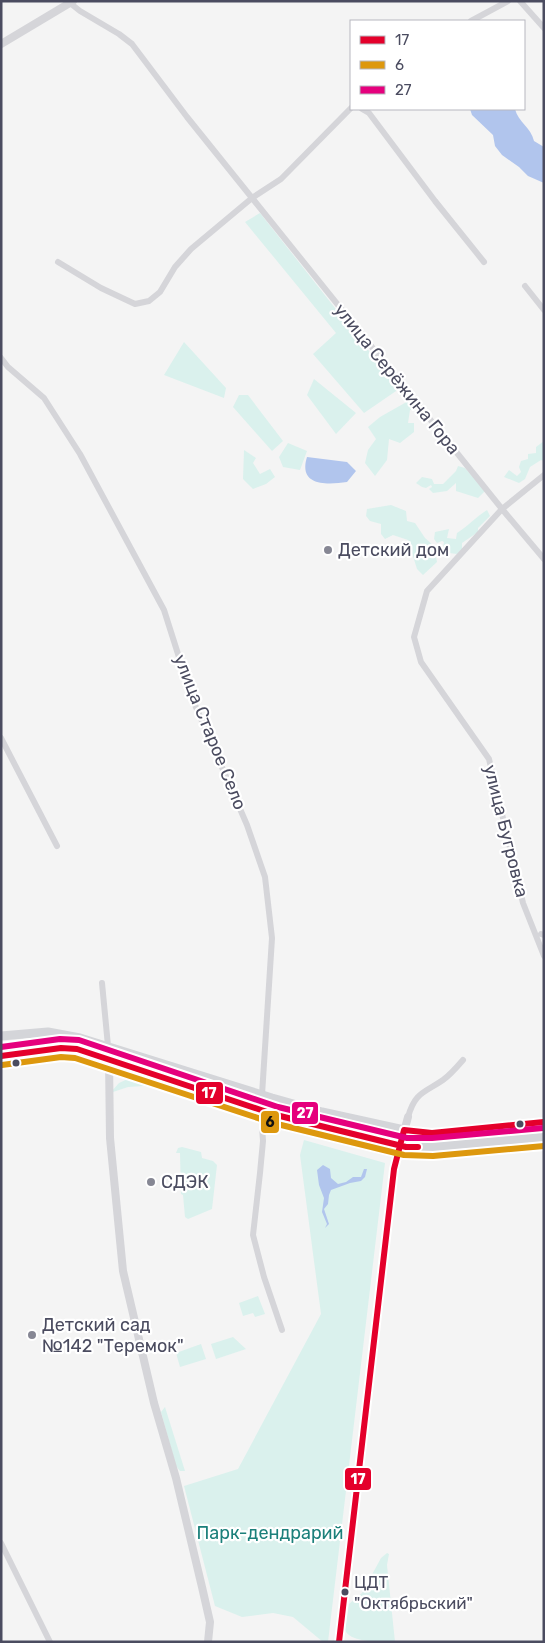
<svg xmlns="http://www.w3.org/2000/svg" width="545" height="1643" viewBox="0 0 545 1643" font-family="Rubik,sans-serif">
<style>
.green{fill:#daf1ed}
.water{fill:#b1c5ed}
.lines{fill:none;stroke-linecap:round;stroke-linejoin:round}
.minor{stroke:#d5d5d9;stroke-width:6}
.tertiary{stroke:#d5d5d9;stroke-width:8}
.secondary{stroke:#d4d5d9;stroke-width:9}
.bus-1-casing{stroke:#fff;stroke-width:10}
.bus-2-casing{stroke:#fff;stroke-width:10}
.bus-3-casing{stroke:#fff;stroke-width:10}
.bus-1{stroke:#e4002b;stroke-width:6}
.bus-2{stroke:#dd980e;stroke-width:6}
.bus-3{stroke:#e5007d;stroke-width:6}
.poi-dot{fill:#868794;stroke:#fff;stroke-width:2}
.bus-dot{fill:#4b4c60;stroke:#fff;stroke-width:2}
.labels{text-anchor:middle;stroke-width:4.5;stroke-linejoin:round;paint-order:stroke}
.bus-label{font-size:17px;fill:#4b4c60;stroke:#fff;text-anchor:start}
.street-label{font-size:18px;fill:#4b4c60;stroke:#fff}
.poi-label{font-size:18px;fill:#4b4c60;stroke:#fff;text-anchor:start}
.park-label{font-size:18px;fill:#1c807b;stroke:#fff}
.line-badge{stroke:#fff;stroke-width:2}
.badge-label{font-size:14px;text-anchor:middle;font-weight:bold;fill:#fff}
.pale-badge-label{font-size:14px;text-anchor:middle;font-weight:bold;fill:#111}
</style>
<rect width="100%" height="100%" fill="#f4f4f4"/>
<path class="green" d="M260 213 399 389 364 413 313 354 336 333 245 222Z
M184 342 226 388 224 398 164 375Z
M314 379 356 413 336 434 307 395Z
M239 395H248L283 441 272 451 233 407Z
M410 400 417 409 410 410 408 423H414V432L400 443 389 439 387 460 375 476 365 463 368 450 376 439 368 427 380 417Z
M544 441V461L541 460 530 467 525 479 519 483 504 477 509 470 517 476 521 472 519 467 521 461 528 459V454L536 453V447Z
M288 443 307 451 300 470 283 467 279 457Z
M244 450 256 458 253 463 260 474 270 469 275 477 266 484 253 489 243 479Z
M458 466 465 468 485 491 478 498 456 491V483L447 491 433 493 429 489 432 487 431 485 426 488 422 487 416 483 422 477 432 479 434 484H443L456 471Z
M391 505 406 511 407 521 415 523 425 538 434 546 437 562 423 575 417 569 408 540 393 535 385 539 381 534V524L370 521 366 516 367 509Z
M487 510 490 516 478 528V532L462 543V549L457 554 449 553 443 548 444 542 442 541 437 543 434 539 435 532 449 529 447 538 456 539 457 533C468 526 476 517 487 510Z
M132 1077 152 1081 260 1113 262 1118 260 1119 206 1103 204 1101 144 1086 128 1087 110 1093 119 1083Z
M304 1140 385 1163 328 1642H323L293 1617 273 1613 242 1617 215 1606 184 1486 238 1469 321 1314 300 1155Z
M182 1147 201 1152 202 1158 213 1161 217 1165 212 1209 188 1219 185 1217 183 1195 181 1194 180 1153H176L178 1148Z
M258 1296 265 1314 255 1317 253 1313 243 1316 239 1303Z
M233 1337 246 1349 216 1359 211 1344Z
M201 1344 206 1359 180 1367 176 1353Z
M165 1407 185 1471H180L176 1466 161 1412Z
M387 1553 389 1554 387 1565 395 1642C382 1642 350 1643 345 1630L349 1604 362 1593 381 1558Z"/>
<path class="water" d="M470 109H515C518 122 531 127 534 141L544 147V183L528 176 519 167 502 155 495 146 493 135 472 115Z
M307 457 347 462 356 471 347 482C326 485 298 486 307 457Z
M323 1165 330 1169 331 1178 338 1184 346 1182 353 1177H361L364 1169H367L365 1177 361 1181 350 1183 331 1190 329 1195 328 1204 324 1209 329 1224 325 1228 327 1224 322 1212 324 1198 319 1185 317 1170Z"/>
<g class="lines">
<path class="minor" d="M520 1 544 28
M70 3 80 11 119 34 132 44 187 117 502 509 544 559
M471 21 508 1
M362 109 369 113 435 201 484 262
M58 262 101 288 135 304 149 301 160 292 175 267 191 249 252 198 281 179 351 108
M525 286 544 310
M1 358 8 367 44 398 80 454 164 610 192 698 247 825 265 877 272 938 262 1095
M544 475 502 509 427 591 414 637 421 662 489 759 523 903 544 956
M1 738 57 846
M541 934 544 935
M102 983 108 1046
M265 1112 262 1126 263 1141 260 1173 253 1235 264 1277 282 1330
M408 1117C415 1092 424 1093 443 1080 450 1075 457 1067 463 1060
M1 1543 50 1642"/>
<path class="tertiary" d="M1 44 73 1
M109 1060 110 1138 123 1271 154 1403 176 1478 202 1587 210 1622 208 1642
M339 1642 394 1169 408 1117"/>
<path class="secondary" d="M1 1036 48 1032 80 1038 272 1098 322 1112 404 1130 432 1133 544 1122
M1 1056 61 1048 77 1049 276 1115 406 1147H432L544 1137"/>
<g class="bus-1-casing">
<path id="bus-1" d="M1 1056 61 1048 77 1049 276 1115 406 1147H418
M339 1642 394 1169 404 1130 432 1133 544 1122"/>
</g>
<g class="bus-2-casing">
<path id="bus-2" d="M2 1065 61 1057 75 1058 273 1123 404 1155 433 1156 544 1146"/>
</g>
<g class="bus-3-casing">
<path id="bus-3" d="M1 1047 60 1039 79 1040 278 1107 407 1138H432L543 1128"/>
</g>
<use href="#bus-1" class="bus-1"/>
<use href="#bus-2" class="bus-2"/>
<use href="#bus-3" class="bus-3"/>
</g>
<g class="poi-dot">
<circle cx="328" cy="550" r="5"/>
<circle cx="151" cy="1182" r="5"/>
<circle cx="32" cy="1335" r="5"/>
</g>
<g class="bus-dot">
<circle cx="16" cy="1063" r="4.5"/>
<circle cx="520" cy="1124" r="4.5"/>
<circle cx="345" cy="1592" r="4.5"/>
</g>
<g class="labels">
<g class="bus-label">
<text x="354" y="1588">ЦДТ<tspan x="354" dy="21">"Октябрьский"</tspan></text>
</g>
<g class="street-label">
<text transform="translate(397 379) rotate(51)" y="6">улица Серёжина Гора</text>
<text transform="translate(210 732) rotate(68)" y="6">улица Старое Село</text>
<text transform="translate(506 831) rotate(76)" y="6">улица Бугровка</text>
</g>
<g class="poi-label">
<text x="338" y="556">Детский дом</text>
<text x="161" y="1188">СДЭК</text>
<text x="42" y="1331">Детский сад<tspan x="42" dy="21">№142 "Теремок"</tspan></text>
</g>
<g class="park-label">
<text x="270" y="1539">Парк-дендрарий</text>
</g>
</g>
<g class="line-badge">
<rect x="195" y="1081" width="29" height="24" rx="5" fill="#e4002b"/>
<rect x="291" y="1101" width="28" height="24" rx="5" fill="#e5007d"/>
<rect x="260" y="1110" width="20" height="24" rx="5" fill="#dd980e"/>
<rect x="344" y="1467" width="28" height="24" rx="5" fill="#e4002b"/>
</g>
<g class="badge-label">
<text x="209" y="1098">17</text>
<text x="305" y="1118">27</text>
<text x="358" y="1484">17</text>
</g>
<g class="pale-badge-label">
<text x="270" y="1127">6</text>
</g>
<rect width="545" height="1643" fill="none" stroke="#4b4c60" stroke-width="5"/>
<rect x="350" y="20" width="175" height="90" fill="#ffffff" stroke="#b7b7bf"/>
<rect x="360" y="36" width="25" height="8" fill="#e4002b" stroke="#b7b7bf"/>
<text x="395" y="45" font-size="15" fill="#4b4c60">17</text>
<rect x="360" y="61" width="25" height="8" fill="#dd980e" stroke="#b7b7bf"/>
<text x="395" y="70" font-size="15" fill="#4b4c60">6</text>
<rect x="360" y="86" width="25" height="8" fill="#e5007d" stroke="#b7b7bf"/>
<text x="395" y="95" font-size="15" fill="#4b4c60">27</text>
</svg>
